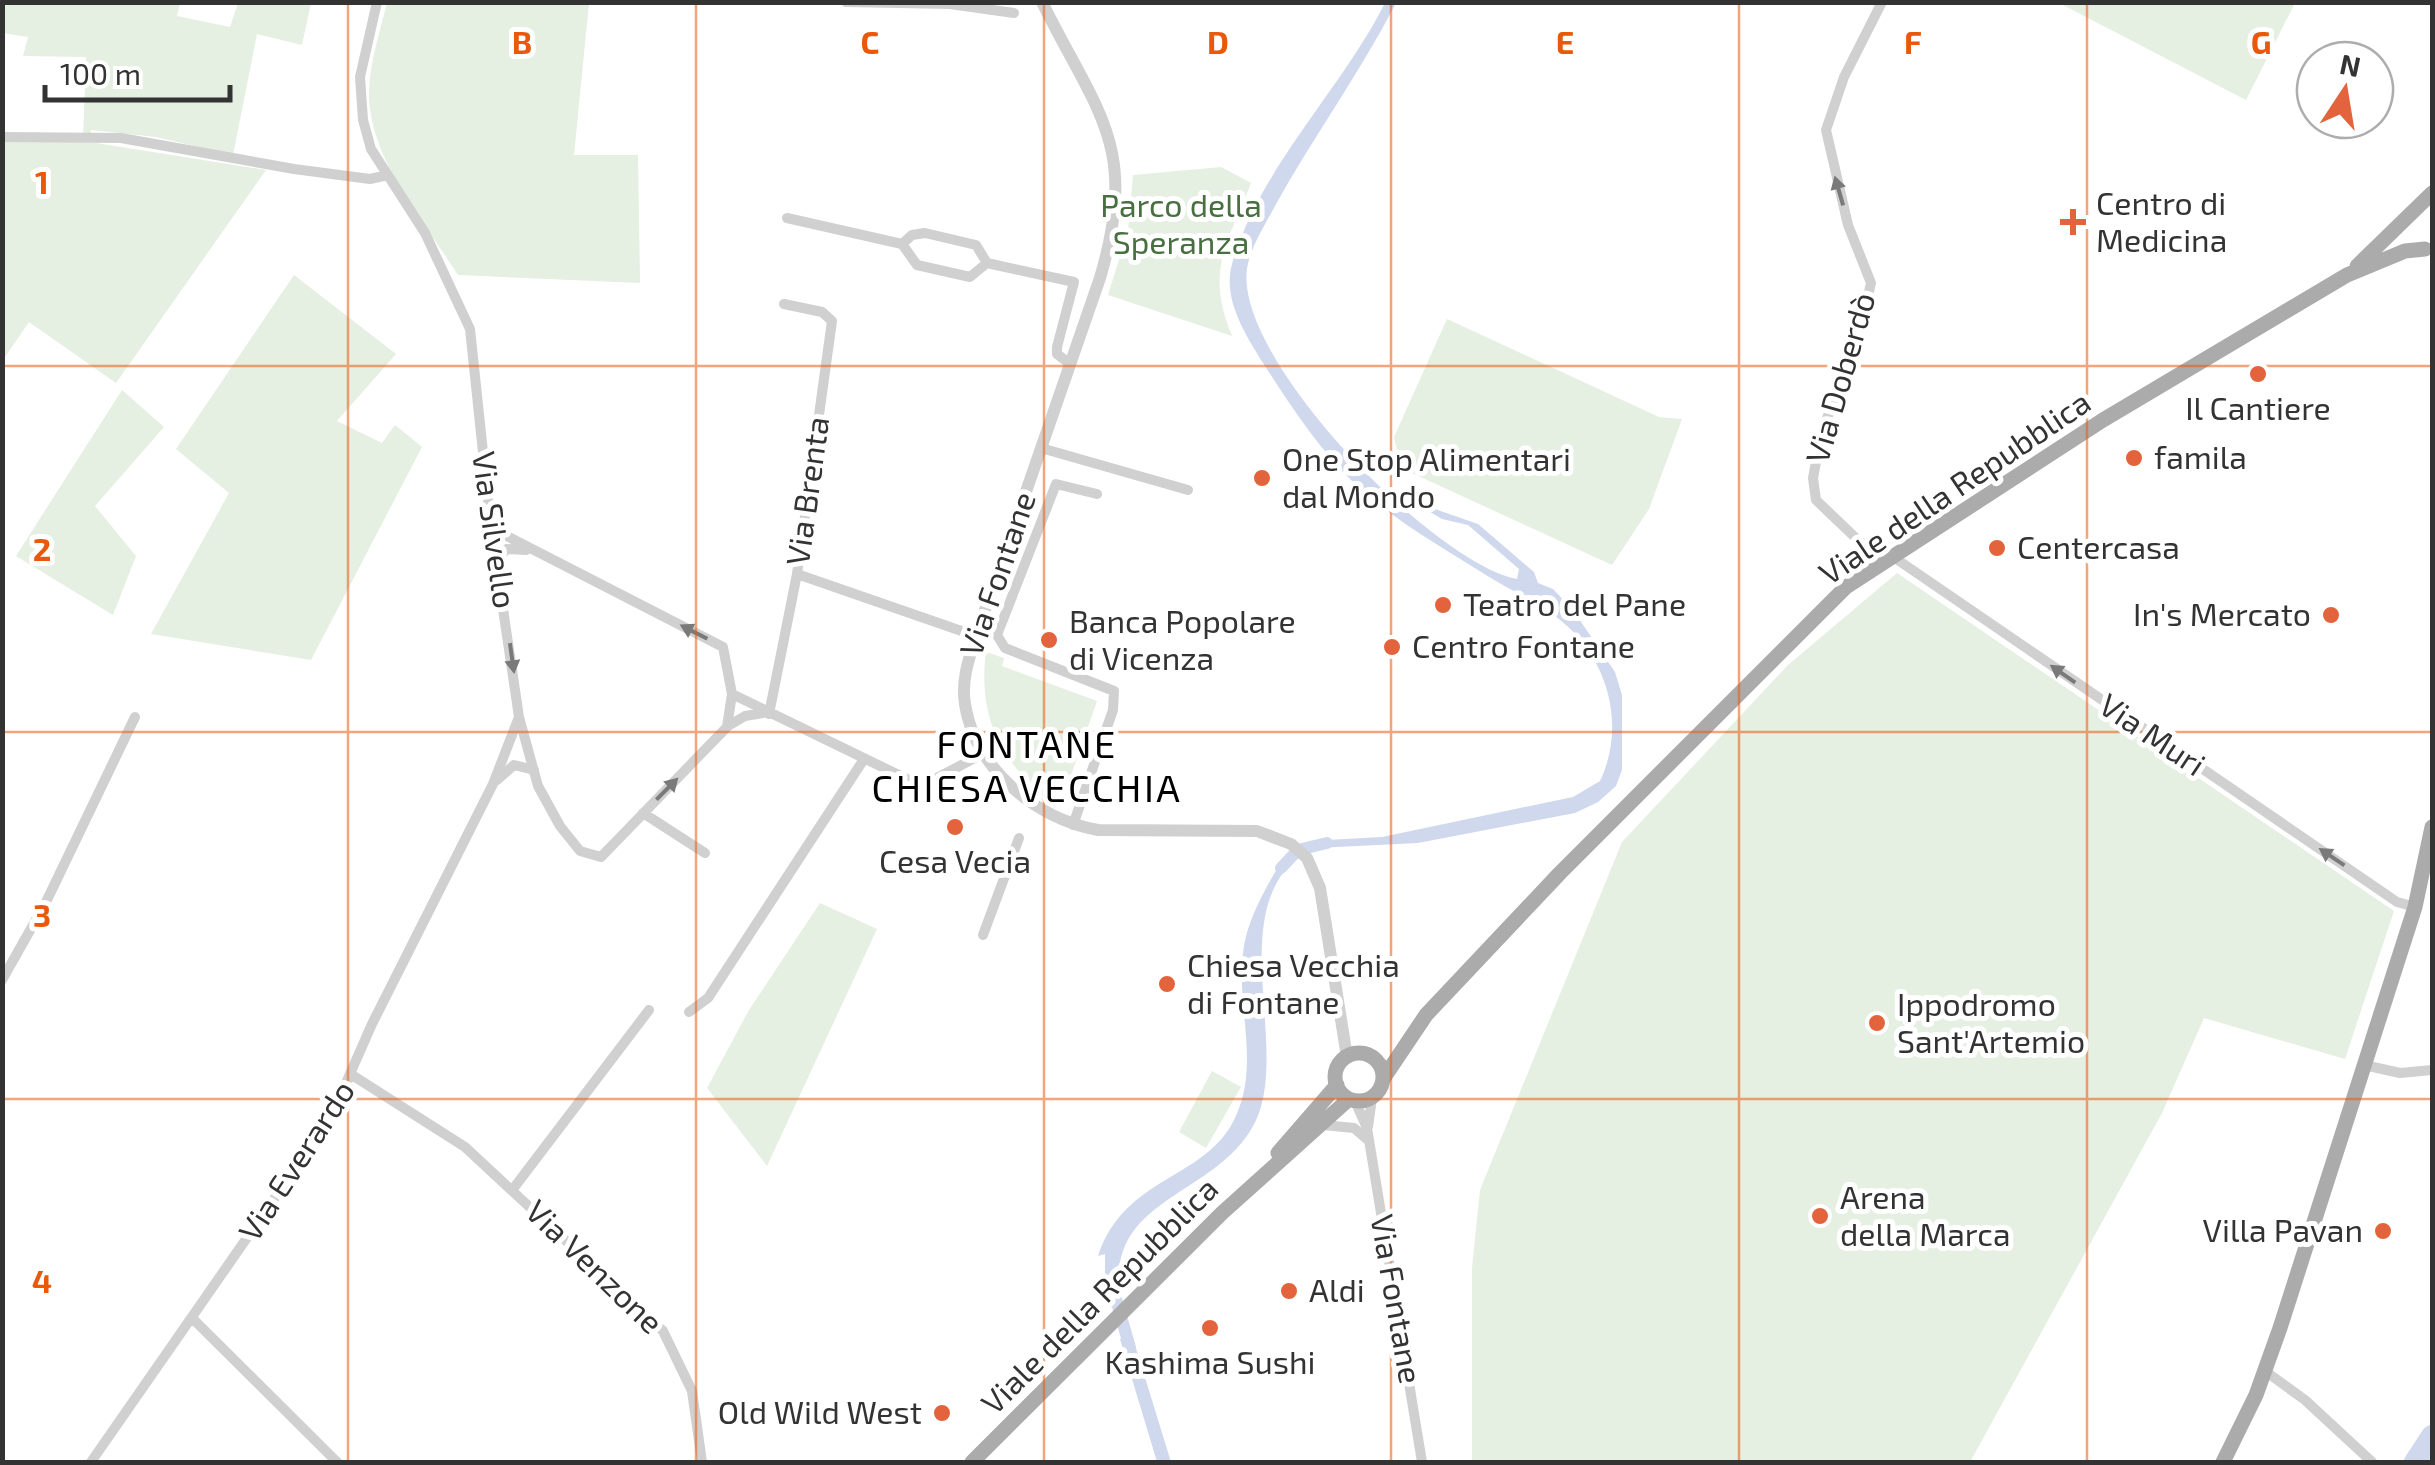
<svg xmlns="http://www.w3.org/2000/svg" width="2435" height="1465" viewBox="0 0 2435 1465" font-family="'Exo 2',sans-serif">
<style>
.green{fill:#e5efe2}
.water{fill:#cfd8ed}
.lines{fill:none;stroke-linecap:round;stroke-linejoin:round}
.canal{stroke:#cfd8ed;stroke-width:12}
.river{stroke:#cfd8ed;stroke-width:22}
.minor{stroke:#d0d0d0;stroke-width:10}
.tertiary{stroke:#d0d0d0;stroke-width:12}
.primary{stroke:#ababab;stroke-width:15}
.oneway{fill:#7a7a7a}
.grid{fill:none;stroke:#e8590c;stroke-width:2.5;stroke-opacity:0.55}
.poi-dot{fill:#e2633c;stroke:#fff;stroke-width:4}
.labels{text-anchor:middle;stroke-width:10;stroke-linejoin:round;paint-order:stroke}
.poi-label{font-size:32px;fill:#333;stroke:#fff;text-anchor:start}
.park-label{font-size:32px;fill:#476f40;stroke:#fff}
.street-label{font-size:32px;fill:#333;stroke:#fff}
.quarter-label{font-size:38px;letter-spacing:2.5px;fill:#000;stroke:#fff}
.grid-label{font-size:32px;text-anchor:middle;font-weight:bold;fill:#e8590c;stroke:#fff;stroke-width:10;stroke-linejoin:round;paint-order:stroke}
</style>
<rect width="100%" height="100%" fill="#fff"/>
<path class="green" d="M3 3H180L177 16 230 27 238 3H311L302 45 257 34 233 155 156 137 91 130 90 142 266 170 116 383 29 322 3 360V142L83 140 86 57 23 56 28 37 3 33Z
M387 3H589L574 155H638L640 283 458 275C424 221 370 160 369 95 369 64 380 32 387 3Z
M2059 3H2295L2246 100Z
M1221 167 1251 183C1227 245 1205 270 1232 336L1108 295 1128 231 1133 175Z
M294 275 396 354 337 421 382 443 395 425 422 447 311 660 151 634 229 493 176 449Z
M1447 319 1659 417 1682 419 1649 509 1612 565 1401 468 1394 437Z
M122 390 164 427 95 506 136 556 113 615 16 556Z
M1897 573 2394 911 2345 1059 2204 1018 2162 1113 1970 1462H1472V1268L1480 1190 1622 842 1788 665Z
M986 652 1004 658 1002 666 1097 701 1067 787 1074 791 1064 806C1004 774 977 719 986 652Z
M820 903 877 929 767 1166 707 1088 749 1010Z
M1212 1071 1241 1087 1206 1148 1179 1132Z"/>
<path class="water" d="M1385 3H1396C1360 73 1313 137 1275 206 1265 225 1250 248 1247 269 1234 358 1433 563 1517 579L1519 569 1468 525 1442 519 1425 509 1432 508 1478 524 1534 572 1538 583 1553 589 1573 610 1615 672 1622 695V770L1616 786 1598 802 1575 813 1418 843 1316 848 1308 841 1382 837 1573 797 1600 781C1628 722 1606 651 1552 614 1531 599 1508 589 1486 575 1442 547 1393 520 1355 484 1318 448 1291 406 1263 363 1246 335 1222 299 1232 264 1259 169 1341 90 1385 3Z
M1287 853 1295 860C1230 918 1285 1040 1259 1113 1228 1197 1102 1193 1121 1297L1111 1308 1105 1288V1254L1098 1256C1125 1175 1206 1180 1235 1118 1263 1059 1231 997 1246 936 1254 907 1271 878 1287 853Z
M1131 1332 1171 1462H1157L1120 1339Z"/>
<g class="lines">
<path class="canal" d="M1281 868 1298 850 1327 843
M1112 1285 1130 1348"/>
<path class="river" d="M2415 1462 2432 1436"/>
<path class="minor" d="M377 2 360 77 363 120 371 149 425 233 470 329 491 528 519 717 538 786 560 826 580 851 601 857 727 727 732 694 723 647 491 528
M846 2 950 4 1014 13
M1882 2 1844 77 1826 130 1848 225 1871 283 1862 322 1821 435 1813 478 1816 500 1883 564
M2 137 121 138 294 169 370 179 388 175
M787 218 902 244
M925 233 976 245 987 263 970 277 917 265 902 244 912 235Z
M987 263 1074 282 1057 347V354L1070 364
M1041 448 1188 490
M1892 556 2397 902 2415 907
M496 560 507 549 526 550
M797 574 976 636
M732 694 909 780 935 779 984 753
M769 714 797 574 832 321 822 312 784 304
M728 726 745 716 763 713
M497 780 514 765 534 770
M643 813 705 853
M1073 825 1113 710 1114 691 1005 648 997 635 1056 484 1097 494
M983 935 1019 838
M2 980 46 902 135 717
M689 1012 708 998 864 759
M2364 1065 2400 1073 2432 1070
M352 1075 465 1147 663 1331 692 1391 702 1462
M1355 1101 1367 1128 1422 1462
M1323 1125 1354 1128 1369 1141
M1368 1127 1372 1098
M513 1189 649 1010
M192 1318 337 1462
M2265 1371 2305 1400 2372 1462
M91 1462 331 1117 372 1024 493 784 519 717"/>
<path class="tertiary" d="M1042 2C1098 115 1139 145 1100 278L976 636C969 658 961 681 965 704 975 768 1035 819 1098 830L1257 831 1291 844 1307 858 1320 888 1347 1057"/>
<path class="primary" d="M2357 266 2432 193
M1335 1077a24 24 0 1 1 48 0a24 24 0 1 1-48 0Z
M1383 1079 1426 1015 1560 873 1846 587 2103 420 2347 275 2405 251 2425 249
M1278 1153 1337 1085
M972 1462 1222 1213 1349 1099
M2223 1462 2256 1395 2280 1328 2415 907 2432 827"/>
</g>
<defs><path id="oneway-solid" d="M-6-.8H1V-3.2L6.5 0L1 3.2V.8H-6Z" transform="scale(2.5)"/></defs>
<g class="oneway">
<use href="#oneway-solid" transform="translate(1839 191) rotate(-106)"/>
<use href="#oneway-solid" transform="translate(694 632) rotate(-153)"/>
<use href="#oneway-solid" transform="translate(512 658) rotate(82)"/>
<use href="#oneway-solid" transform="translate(2063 674) rotate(-145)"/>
<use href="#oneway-solid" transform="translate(667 789) rotate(-45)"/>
<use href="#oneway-solid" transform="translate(2332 857) rotate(-146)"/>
</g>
<path class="grid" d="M348 2V1462M696 2V1462M1044 2V1462M1391 2V1462M1739 2V1462M2087 2V1462M2 366H2432M2 732H2432M2 1099H2432"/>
<g class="poi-dot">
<path d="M2068 207h10v10h10v10h-10v10h-10v-10h-10v-10h10z"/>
<circle cx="2258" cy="374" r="10"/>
<circle cx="2134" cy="458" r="10"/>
<circle cx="1262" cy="478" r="10"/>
<circle cx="1997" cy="548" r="10"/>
<circle cx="1443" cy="605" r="10"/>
<circle cx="2331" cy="615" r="10"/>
<circle cx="1049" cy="640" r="10"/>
<circle cx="1392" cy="647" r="10"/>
<circle cx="955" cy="827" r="10"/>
<circle cx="1167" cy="984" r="10"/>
<circle cx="1877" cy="1023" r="10"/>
<circle cx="1820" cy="1216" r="10"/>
<circle cx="2383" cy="1231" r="10"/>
<circle cx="1289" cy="1291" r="10"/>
<circle cx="1210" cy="1328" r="10"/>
<circle cx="942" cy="1413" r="10"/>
</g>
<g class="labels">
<g class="poi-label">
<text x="2096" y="215">Centro di<tspan x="2096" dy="37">Medicina</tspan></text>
<text x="2258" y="420" text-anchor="middle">Il Cantiere</text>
<text x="2154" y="469">famila</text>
<text x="1282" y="471">One Stop Alimentari<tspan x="1282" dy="37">dal Mondo</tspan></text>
<text x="2017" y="559">Centercasa</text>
<text x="1463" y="616">Teatro del Pane</text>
<text x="2311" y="626" text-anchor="end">In's Mercato</text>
<text x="1069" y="633">Banca Popolare<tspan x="1069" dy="37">di Vicenza</tspan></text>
<text x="1412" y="658">Centro Fontane</text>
<text x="955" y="873" text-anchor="middle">Cesa Vecia</text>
<text x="1187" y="977">Chiesa Vecchia<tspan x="1187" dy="37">di Fontane</tspan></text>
<text x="1897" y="1016">Ippodromo<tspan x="1897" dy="37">Sant'Artemio</tspan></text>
<text x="1840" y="1209">Arena<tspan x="1840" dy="37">della Marca</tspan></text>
<text x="2363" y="1242" text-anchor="end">Villa Pavan</text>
<text x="1309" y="1302">Aldi</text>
<text x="1210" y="1374" text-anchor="middle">Kashima Sushi</text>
<text x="922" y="1424" text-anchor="end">Old Wild West</text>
</g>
<g class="park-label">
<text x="1181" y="217">Parco della<tspan x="1181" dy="37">Speranza</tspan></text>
</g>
<g class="street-label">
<text transform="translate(1841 378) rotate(-74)" y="11">Via Doberdò</text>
<text transform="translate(1955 488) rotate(-34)" y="11">Viale della Repubblica</text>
<text transform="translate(808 491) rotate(-82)" y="11">Via Brenta</text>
<text transform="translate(494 530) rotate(82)" y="11">Via Silvello</text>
<text transform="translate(998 574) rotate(-71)" y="11">Via Fontane</text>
<text transform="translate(2152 735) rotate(34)" y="11">Via Muri</text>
<text transform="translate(297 1161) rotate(-57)" y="11">Via Everardo</text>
<text transform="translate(594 1267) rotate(44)" y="11">Via Venzone</text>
<text transform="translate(1100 1296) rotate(-45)" y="11">Viale della Repubblica</text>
<text transform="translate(1396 1299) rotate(80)" y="11">Via Fontane</text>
</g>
<g class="quarter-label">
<text x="1027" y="758">FONTANE<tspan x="1027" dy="44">CHIESA VECCHIA</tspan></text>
</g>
</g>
<g class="grid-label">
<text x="522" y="54">B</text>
<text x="870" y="54">C</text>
<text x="1218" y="54">D</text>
<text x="1565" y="54">E</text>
<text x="1913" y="54">F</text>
<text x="2261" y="54">G</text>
<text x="42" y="194">1</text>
<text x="42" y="561">2</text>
<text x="42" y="927">3</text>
<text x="42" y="1293">4</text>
</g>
<rect width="2435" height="1465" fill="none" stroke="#333333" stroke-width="10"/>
<g transform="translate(2345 90) rotate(12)"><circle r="48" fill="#ffffff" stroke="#adadad" stroke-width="2.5"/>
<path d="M0-8L18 38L0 25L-18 38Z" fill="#e2633c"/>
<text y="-15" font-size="28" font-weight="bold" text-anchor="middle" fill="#333333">N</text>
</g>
<path d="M45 85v15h185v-15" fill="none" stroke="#333333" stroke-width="5"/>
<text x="60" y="85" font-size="30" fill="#333333" stroke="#ffffff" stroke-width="8" paint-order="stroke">100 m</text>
</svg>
